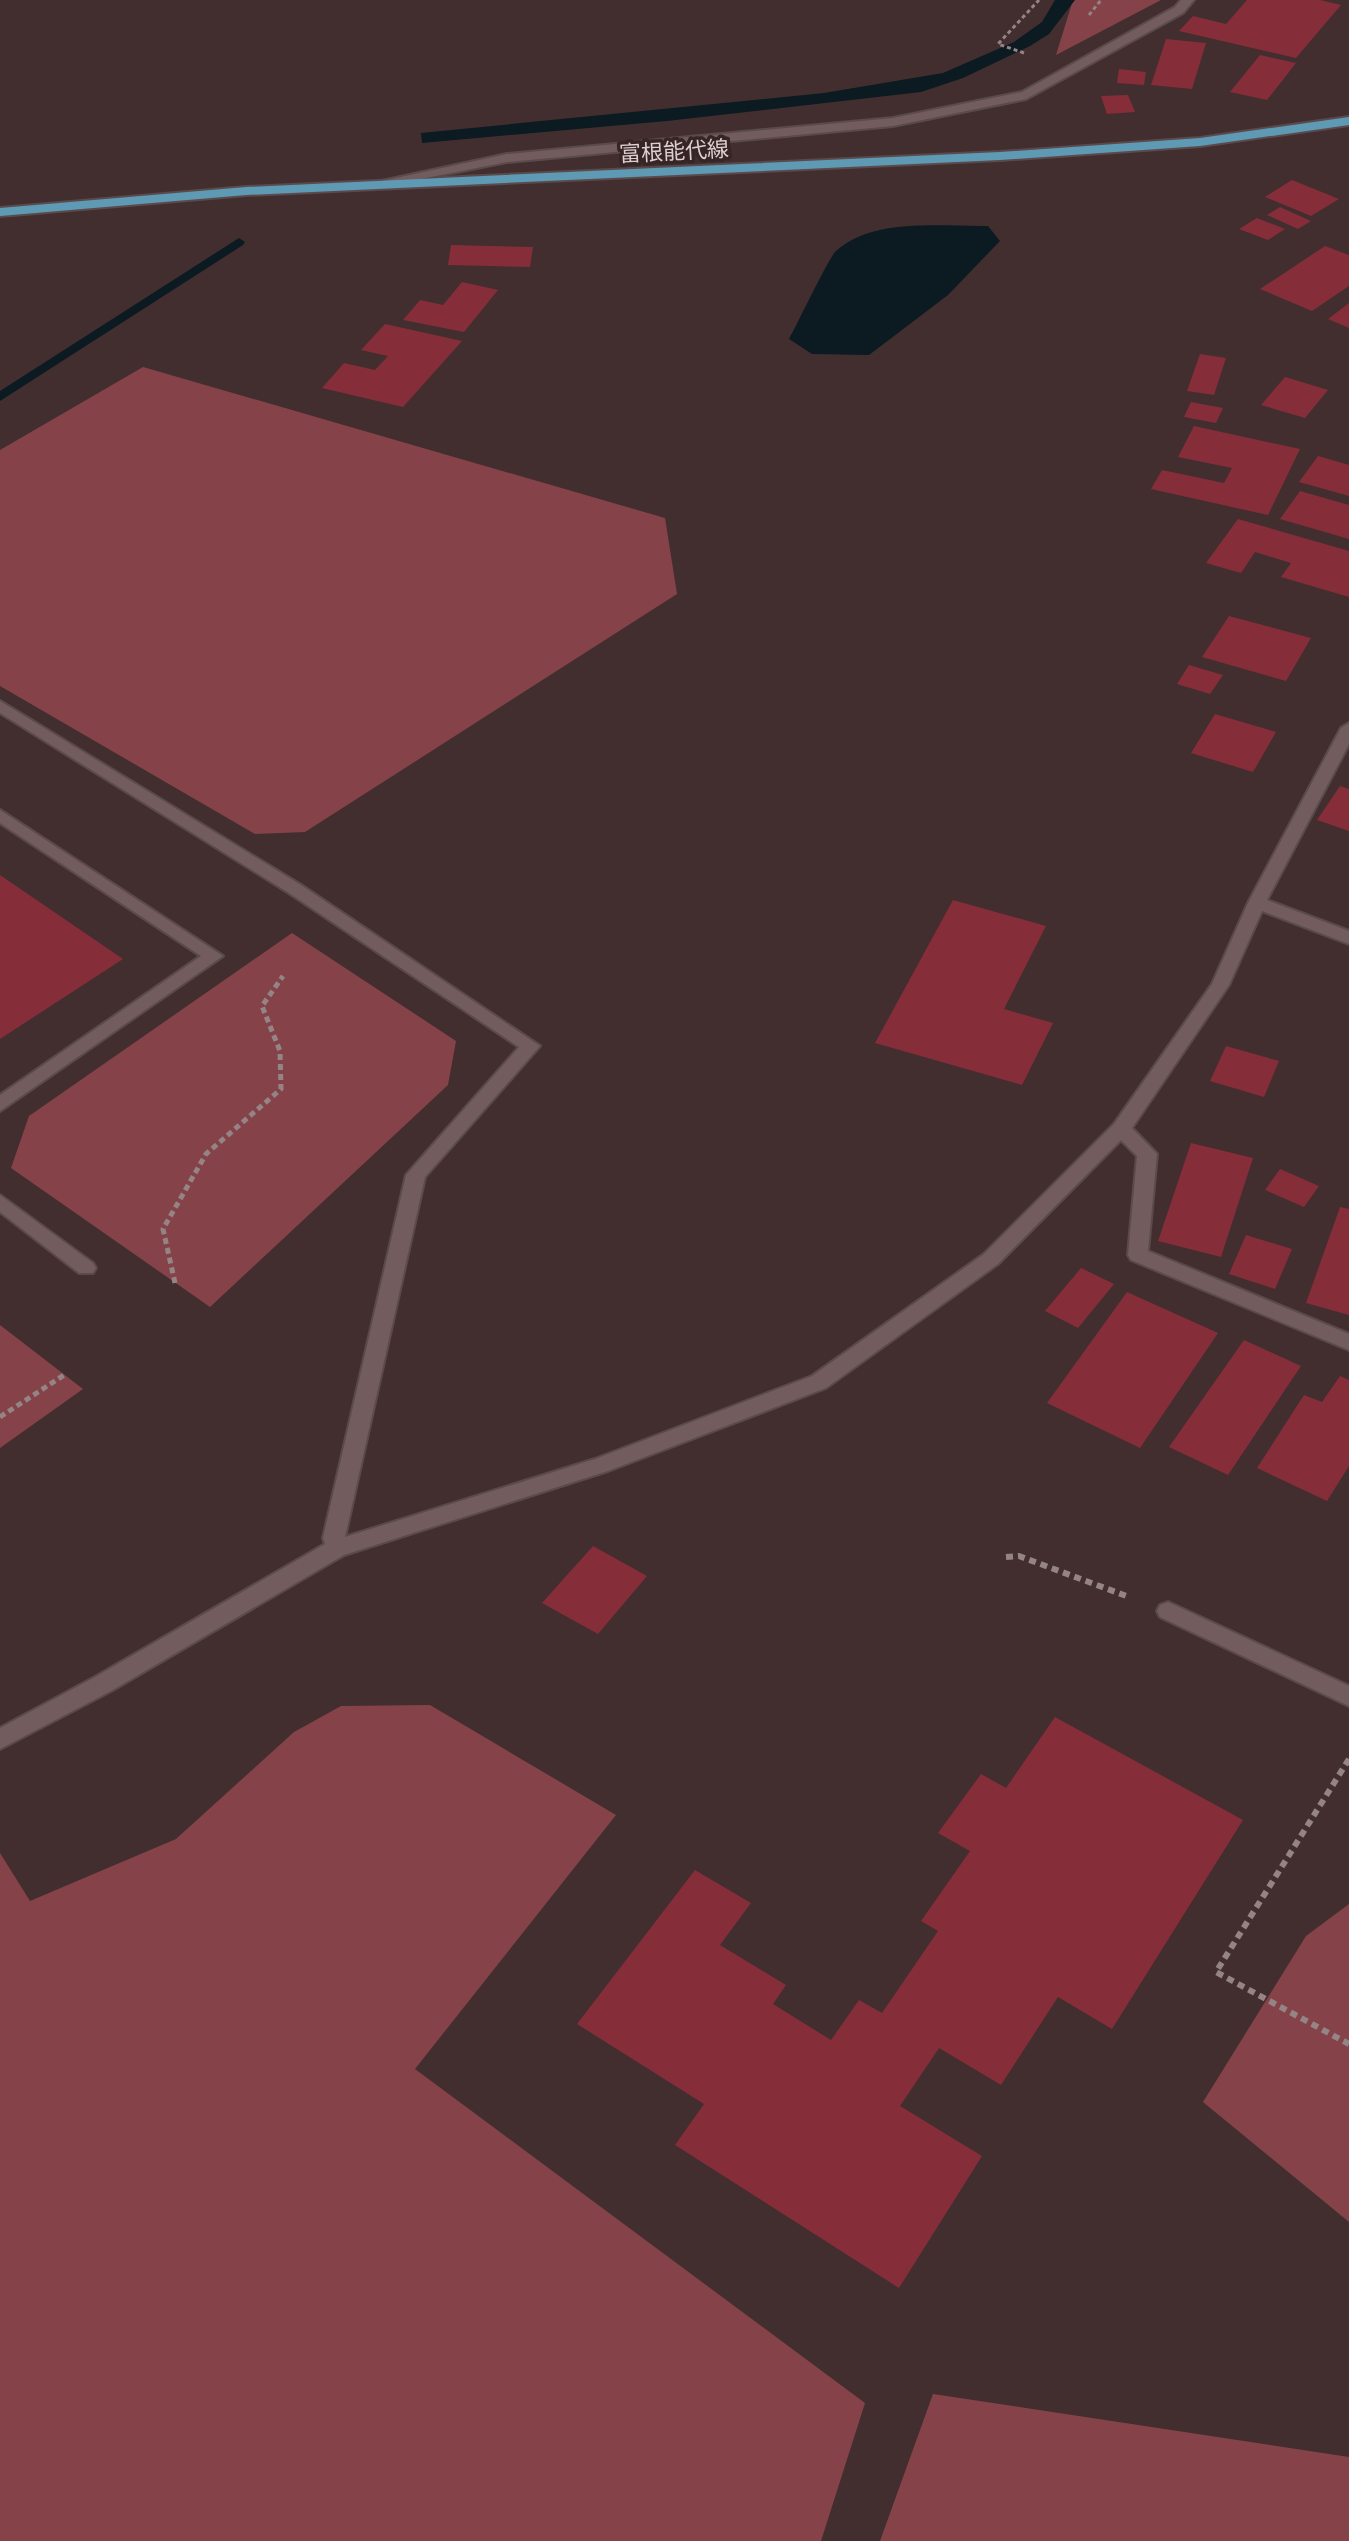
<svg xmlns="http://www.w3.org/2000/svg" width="1349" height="2541" viewBox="0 0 1349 2541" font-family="'Playfair Display','Noto Sans JP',serif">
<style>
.green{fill:#854349}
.water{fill:#0b1b21}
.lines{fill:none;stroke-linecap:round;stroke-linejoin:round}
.stream{fill:#0b1b21;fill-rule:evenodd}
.building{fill:#862d3a}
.minor-casing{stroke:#5a4a4b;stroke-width:4}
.major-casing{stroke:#5a4a4b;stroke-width:4}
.path-far2{stroke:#948485;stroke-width:3;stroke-dasharray:4 3;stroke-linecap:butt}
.path-far1{stroke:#948485;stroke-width:5;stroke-dasharray:6 4;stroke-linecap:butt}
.path{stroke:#948485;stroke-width:6;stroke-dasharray:7 5;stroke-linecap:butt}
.minor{fill:#735c5d;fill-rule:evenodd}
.major{fill:#5e9ab4;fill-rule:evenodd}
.labels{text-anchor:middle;stroke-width:7;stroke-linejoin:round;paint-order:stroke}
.far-street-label{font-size:22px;fill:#dccfd0;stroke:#372425}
</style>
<rect width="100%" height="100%" fill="#422e2f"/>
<path class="green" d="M1073 0H1161L1056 55Z
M143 367 665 518 677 594 305 832 255 834 0 686V450Z
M292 933 456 1041 448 1085 210 1307 11 1168 29 1116Z
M0 1325 83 1389 0 1448Z
M430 1705 616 1815 415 2069 865 2403 821 2541H0V1853L30 1901 176 1839 294 1732 341 1706Z
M1349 1904V2222L1203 2102 1306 1936Z
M933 2394 1349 2457V2541H880Z"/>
<path class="water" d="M1055 0H1075L1049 34 1030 46 963 78 921 92 667 121 422 143 421 133 824 93 943 73 1014 42 1042 22Z
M988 226 1000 241 948 295 869 355 812 354 789 339C797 325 829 257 836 251 875 217 940 227 988 226Z"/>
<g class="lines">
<path class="stream" d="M239 238 245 242 243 245 0 401V391Z"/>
</g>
<path class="building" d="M1247 0H1320L1341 5 1296 58 1179 31 1193 16 1226 24Z
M1166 39 1206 43 1192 89 1151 85Z
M1260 55 1296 63 1267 100 1230 92Z
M1119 69 1146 72 1144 85 1117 83Z
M1128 95 1135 112 1107 114 1101 96Z
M1292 180 1339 199 1311 216 1265 197Z
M1280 207 1311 221 1298 229 1267 215Z
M1257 218 1285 229 1268 240 1239 229Z
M451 245 533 247 530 267 448 265Z
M1325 246 1349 255V286L1312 311 1260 289Z
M462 282 498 290 464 332 403 320 420 300 443 305Z
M1349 303V328L1328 319Z
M385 324 462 341 403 407 322 388 344 363 375 370 388 356 361 350Z
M1200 354 1226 358 1214 395 1187 391Z
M1285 377 1328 390 1305 418 1261 405Z
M1191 402 1223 408 1216 423 1184 417Z
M1194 426 1300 449 1268 515 1151 489 1162 470 1224 483 1232 468 1178 457Z
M1318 456 1349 465V496L1299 482Z
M1300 491 1349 505V539L1280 519Z
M1238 519 1349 551V597L1281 577 1291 563 1255 552 1241 573 1206 563Z
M1229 616 1311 638 1286 681 1202 657Z
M1189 665 1223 675 1210 694 1177 684Z
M1215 714 1276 732 1253 772 1191 753Z
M1340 786 1349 789V831L1317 820Z
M0 875 123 959 0 1039Z
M953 900 1046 926 1004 1009 1053 1023 1022 1085 875 1043Z
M1226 1046 1279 1061 1264 1097 1210 1081Z
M1191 1143 1253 1158 1221 1257 1158 1241Z
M1280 1169 1319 1186 1304 1207 1265 1190Z
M1340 1207 1349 1209V1315L1306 1303Z
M1246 1235 1292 1249 1275 1289 1229 1274Z
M1081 1268 1114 1284 1078 1328 1045 1311Z
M1127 1292 1218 1333 1140 1448 1047 1403Z
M1244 1340 1301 1366 1228 1475 1169 1447Z
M1340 1376 1349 1380V1466L1327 1501 1257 1468 1304 1395 1322 1402Z
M593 1546 647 1576 598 1634 542 1603Z
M1055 1717 1243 1820 1112 2029 1058 1997 1001 2085 939 2048 900 2106 982 2156 899 2288 675 2145 704 2104 577 2024 695 1870 751 1903 720 1945 786 1985 773 2004 831 2040 859 2000 882 2013 938 1931 921 1921 970 1851 938 1833 981 1774 1006 1788Z"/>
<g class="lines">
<g class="minor-casing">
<path id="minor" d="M1181 0H1194L1183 13 1026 99 893 126 507 162 375 188 368 184 507 154 893 118 1022 92 1175 7Z
M0 701 301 885 540 1046 425 1177 345 1537 595 1459 812 1376 984 1254 1114 1124 1212 984 1248 903 1341 728 1349 723V744L1267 900 1349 931V944L1262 911 1229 985 1132 1128 1157 1154 1148 1251 1349 1334V1350L1131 1260 1128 1255 1137 1156 1121 1140 998 1264 826 1388 608 1471 344 1555 111 1691 0 1749V1728L95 1677 325 1544 323 1538 406 1175 519 1047 289 893 0 713Z
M0 810 223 956 0 1111V1095L201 956 0 823Z
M0 1195 93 1263 96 1268 93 1273H79L0 1212Z
M1168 1602 1349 1686V1706L1160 1617 1157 1611 1160 1605Z"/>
</g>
<g class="major-casing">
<path id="major" d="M1349 117V125L1200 146 1000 160 246 195 0 216V208L246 187 1000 152 1200 138Z"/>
</g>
<path class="path-far2" d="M1089 15 1101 0
M1024 53 998 44 1039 0"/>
<path class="path-far1" d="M175 1283 163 1229 206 1154 281 1089 280 1051 262 1006 283 976
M0 1417 64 1375"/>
<path class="path" d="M1006 1557 1019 1556 1129 1597
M1349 1759 1216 1972 1349 2044"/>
<use href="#minor" class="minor"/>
<use href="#major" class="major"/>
</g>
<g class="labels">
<g class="far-street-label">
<text transform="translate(674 151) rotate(-3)" y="8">富根能代線</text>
</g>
</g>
</svg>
